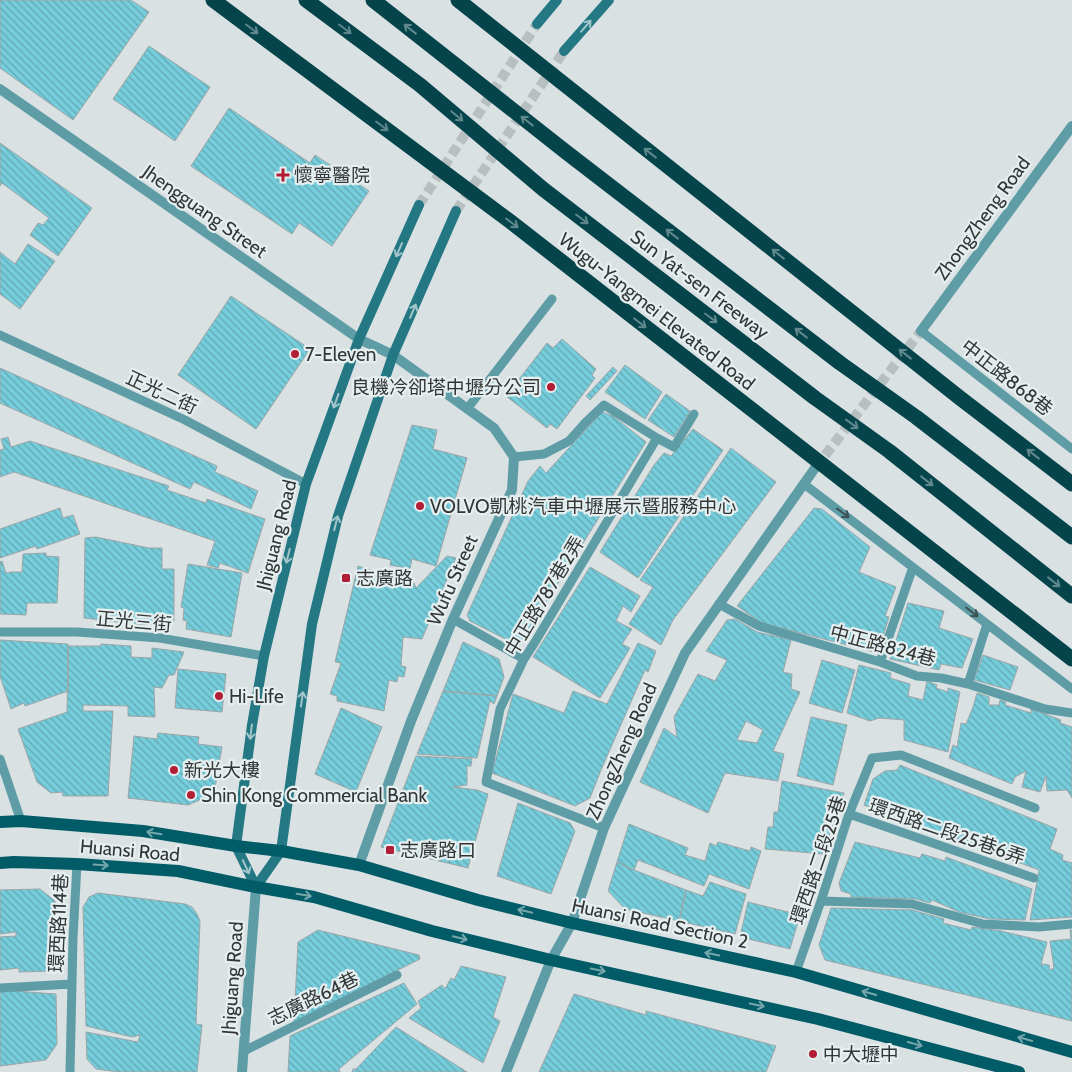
<svg xmlns="http://www.w3.org/2000/svg" width="1072" height="1072" viewBox="0 0 1072 1072" font-family="Cabin,'Noto Sans TC',sans-serif">
<style>
.building{fill:url(#building-back-hatch);stroke:#9da5a6;fill-rule:evenodd}
.lines{fill:none;stroke-linecap:round;stroke-linejoin:round}
.minor-tunnel{stroke:#b8bfc1;stroke-width:10;stroke-dasharray:10 5;stroke-linecap:butt}
.secondary-tunnel{stroke:#b8bfc1;stroke-width:10;stroke-dasharray:10 5;stroke-linecap:butt}
.service{stroke:#5f9da6;stroke-width:9}
.minor{stroke:#5f9da6;stroke-width:10}
.secondary{stroke:#247884;stroke-width:10}
.primary{stroke:#025c67;stroke-width:12}
.motorway{stroke:#05444b;stroke-width:15}
.oneway{stroke:#a2c5ca}
.oneway2{stroke:#5f888d}
.oneway3{stroke:#3e5053}
.oneway4{stroke:#74a6ac}
.poi-dot{fill:#b11e35;stroke:#e6eff0;stroke-width:2}
.labels{text-anchor:middle;stroke-width:4.5;stroke-linejoin:round;paint-order:stroke}
.poi-label{font-size:19px;fill:#333637;stroke:#e6eff0;text-anchor:start}
.street-label{font-size:19px;fill:#333637;stroke:#e6eff0}
</style>
<defs>
<pattern id="building-back-hatch" width="6" height="6" patternUnits="userSpaceOnUse" patternTransform="scale(1.25)"><rect width="6" height="6" fill="#76cddb"/><path d="M-1 5l2 2M0 0l6 6M5-1l2 2" fill="none" stroke="#61a7b2"/></pattern>
</defs>
<rect width="100%" height="100%" fill="#d9e1e3"/>
<path class="building" d="M0 0H17L19 1V0H131L149 12 73 120 0 68Z
M149 46 210 87 175 141 113 99Z
M229 108 310 163 315 155 369 191 332 246 299 223 292 234 191 166Z
M0 143 92 208 58 256 30 235 38 223 43 225 49 218 2 183 0 186Z
M28 244 55 261 20 309 0 294V252L15 264Z
M231 296 310 349 256 429 178 375Z
M562 339 596 369 592 375 595 378 557 429 550 424 547 428 506 396 547 343 553 348Z
M625 365 662 392 645 419 605 392Z
M613 367 617 371 590 400 586 396Z
M0 368 217 466 215 472 258 491 251 509 194 482 190 489 0 403Z
M666 394 690 411 674 437 648 420Z
M602 412 613 416 646 442 519 646 470 621 467 615 528 481 540 466 546 473Z
M412 425 437 430 433 449 467 458 436 566 412 559 410 569 390 565 391 560 370 555Z
M693 429 723 450 638 578 600 552 654 465 664 453 671 456Z
M8 437 11 447 30 441 169 486 167 490 206 503 207 499 265 519 248 573 220 563 218 568 207 565 215 541 14 472 0 477V450L4 449 1 439Z
M731 448 776 482 673 620 661 645 629 624 653 587 640 580Z
M60 508 63 518 73 515 80 534 37 549 36 546 0 558V529Z
M814 508 822 509 870 547 859 572 896 587 885 616 889 617 878 653 762 623 737 606Z
M96 537 149 548H162V569H174V621L144 625 84 618 85 538Z
M46 553V556L59 557 57 603H27L26 615 0 614V562L2 561 6 573 12 572H22L23 554Z
M447 556 456 558 422 639 403 637 401 666 406 667 404 677 398 676 397 682 389 680 384 711 337 701V696L330 694 341 663 335 662 358 566 414 583 416 588Z
M188 564 242 573 231 637 186 629 187 621 183 620 184 608 181 607Z
M590 567 640 596 631 612 623 606 616 621 632 629 622 644 630 648 600 698 533 657Z
M908 603 944 611 939 628 973 639 962 668 941 664 939 670 890 659Z
M735 619 757 632 791 640 783 672 792 674 791 689 800 692 773 751 784 754 778 781 725 773 708 813 640 782 664 728 677 737 674 717 698 674 715 681 727 660 706 651 727 620ZM746 721 763 730 757 743 737 740Z
M0 640 68 644V691L25 706 24 703 11 709 0 676Z
M463 642 499 659 504 677 497 696 443 691Z
M638 643 656 651 648 672 645 670 601 770 590 798 575 806 492 773 513 694 564 713 573 691 607 704Z
M101 644 131 646V657L152 658V648L184 652 174 675H169L162 688 154 687 155 717 128 716V706L83 705V711H113L108 796H63L62 792 51 793 37 782 18 729 67 712 68 646H101Z
M983 655 1018 667 1010 690 974 680Z
M822 660 855 670 842 713 809 703Z
M859 665 891 673 890 678 910 684 908 696 923 700 927 681 937 685 936 688 948 692V688L960 692 948 752 904 740V720L879 718 870 721 847 713Z
M178 669 226 674 222 712 175 708Z
M443 691 497 696 494 704 490 701 477 758 417 754Z
M977 693 989 697V705H999L1000 700 1006 702 1005 705 1031 713V709L1061 720 1060 723 1072 727V798L1067 790 1047 791 1046 776 1040 792 1022 787 1026 771 1015 777 1012 784 949 758 953 745 957 747 961 723 966 724 973 707Z
M341 708 382 727 356 792 315 774Z
M811 717 847 725 833 785 797 776Z
M158 733 199 737 198 744 222 747 214 794 188 805 128 798 134 736 157 739Z
M416 756 472 759 471 766H467V785L453 787 477 790 488 794 468 868 381 847Z
M900 765 1057 829 1050 849 1063 855 1062 860 1072 863V917L1030 920 1039 870 864 805 873 779 885 771 897 770Z
M782 781 844 793 823 854 765 849 768 827H773L774 812H778Z
M518 803 570 823 575 831 551 894 497 876Z
M629 824 688 848 685 855 705 861 710 843 716 846 718 842 750 851 751 847 761 851 749 889 709 874 704 886 638 860 634 870 617 862Z
M855 842 920 858 922 854 945 861 946 857 1032 889 1025 920 990 919 959 912 932 900 930 903 916 899 851 897V894L841 891 839 883Z
M617 862 634 870 686 890 679 921 625 909 608 891Z
M710 882 746 894 735 934 679 921 686 890 703 896Z
M40 889 55 901 56 971 19 972V968L0 970V937L16 936V932L0 934V890Z
M98 893 185 904 192 907 197 914 200 921 196 1024 202 1025 197 1072H119L96 1069 87 1059 86 1032 138 1042 140 1035 132 1037 86 1026 83 907 89 897Z
M748 902 800 915 790 949 740 937Z
M831 908 912 910 944 919 943 923 971 930 972 927 1001 931 1047 942 1041 964 1049 965 1050 970 1054 968 1050 941 1071 939 1070 930H1072V1021L825 960 819 945Z
M318 930 419 955 420 959 294 1022 298 942Z
M461 966 506 977 493 1017 500 1021 483 1063 409 1018 421 1008 418 1001 442 985 445 989 451 978 454 980Z
M404 983 417 1004 339 1069 340 1072H288L290 1036Z
M14 991 56 994 57 1044 46 1060 0 1066V992Z
M574 994 646 1015V1011L776 1046 766 1072H539Z
M396 1027 467 1072H352L353 1069H356Z"/>
<g class="lines">
<path class="minor-tunnel" d="M816 467 921 331"/>
<path class="secondary-tunnel" d="M419 205 537 24
M456 211 564 51"/>
<path class="service" d="M921 331 1072 449
M0 335 185 420 306 484
M467 409 552 299
M514 457 544 454 569 441 586 422 604 405 657 438 674 447 694 414
M804 484 1072 689
M719 604 759 626 880 662 917 676 941 678 968 684 1045 709 1072 713
M453 619 524 659
M0 632H77L160 638 264 656
M880 662 913 567
M968 684 987 624
M0 759 21 821
M849 814 1034 878
M604 828 486 782 500 709 524 659 535 642 657 438
M821 901 912 904 983 924 1039 927 1072 924
M796 972 821 901 849 814 872 758 901 755 1035 808
M0 988 72 984
M244 1051 397 975
M70 1072 73 938 77 864"/>
<path class="minor" d="M0 89 359 339 393 355 494 428 514 457 512 490 453 619 411 721 359 865
M921 331 1072 126
M242 1072 256 887
M506 1072 551 960 572 923 604 828 685 653 815 468"/>
<path class="secondary" d="M537 24 557 0
M564 51 609 0
M419 205 359 339 306 484 264 656 252 725 236 846 256 887 281 851 312 624 338 516 393 355 456 211"/>
<path class="primary" d="M0 822 21 821 143 831 236 846 281 851 359 865 478 900 572 923 796 972 1072 1052
M0 863 14 862 77 864 178 871 256 887 314 897 432 931 551 960 818 1019 1019 1072"/>
<path class="motorway" d="M213 0 511 222 1072 659
M306 0 420 85 543 189 815 398 889 451 1072 596
M373 0 566 152 840 363 916 417 1072 537
M458 0 960 398 1072 484"/>
</g>
<defs><path id="oneway-shaft" d="M-6 0H5M1.5-3L5.5 0L1.5 3" fill="none" stroke-width="1.6" stroke-linecap="round" stroke-linejoin="round" transform="scale(1.25)"/></defs>
<g class="oneway">
<use href="#oneway-shaft" transform="translate(586 26) rotate(-49)"/>
<use href="#oneway-shaft" transform="translate(399 250) rotate(114)"/>
<use href="#oneway-shaft" transform="translate(413 311) rotate(-67)"/>
<use href="#oneway-shaft" transform="translate(336 401) rotate(110)"/>
<use href="#oneway-shaft" transform="translate(336 523) rotate(-76)"/>
<use href="#oneway-shaft" transform="translate(288 556) rotate(104)"/>
<use href="#oneway-shaft" transform="translate(302 699) rotate(-82)"/>
<use href="#oneway-shaft" transform="translate(251 732) rotate(97)"/>
<use href="#oneway-shaft" transform="translate(246 867) rotate(65)"/>
</g>
<g class="oneway2">
<use href="#oneway-shaft" transform="translate(252 29) rotate(37)"/>
<use href="#oneway-shaft" transform="translate(345 29) rotate(37)"/>
<use href="#oneway-shaft" transform="translate(410 29) rotate(-142)"/>
<use href="#oneway-shaft" transform="translate(457 116) rotate(40)"/>
<use href="#oneway-shaft" transform="translate(527 121) rotate(-142)"/>
<use href="#oneway-shaft" transform="translate(382 126) rotate(37)"/>
<use href="#oneway-shaft" transform="translate(650 153) rotate(-142)"/>
<use href="#oneway-shaft" transform="translate(582 219) rotate(37)"/>
<use href="#oneway-shaft" transform="translate(512 223) rotate(37)"/>
<use href="#oneway-shaft" transform="translate(672 234) rotate(-142)"/>
<use href="#oneway-shaft" transform="translate(778 254) rotate(-142)"/>
<use href="#oneway-shaft" transform="translate(711 318) rotate(37)"/>
<use href="#oneway-shaft" transform="translate(640 323) rotate(38)"/>
<use href="#oneway-shaft" transform="translate(801 333) rotate(-142)"/>
<use href="#oneway-shaft" transform="translate(905 354) rotate(-142)"/>
<use href="#oneway-shaft" transform="translate(852 424) rotate(36)"/>
<use href="#oneway-shaft" transform="translate(1033 454) rotate(-142)"/>
<use href="#oneway-shaft" transform="translate(927 481) rotate(38)"/>
<use href="#oneway-shaft" transform="translate(1054 582) rotate(38)"/>
</g>
<g class="oneway3">
<use href="#oneway-shaft" transform="translate(843 513) rotate(37)"/>
<use href="#oneway-shaft" transform="translate(972 612) rotate(37)"/>
</g>
<g class="oneway4">
<use href="#oneway-shaft" transform="translate(154 833) rotate(-171)"/>
<use href="#oneway-shaft" transform="translate(101 865) rotate(4)"/>
<use href="#oneway-shaft" transform="translate(304 895) rotate(9)"/>
<use href="#oneway-shaft" transform="translate(525 911) rotate(-166)"/>
<use href="#oneway-shaft" transform="translate(460 938) rotate(13)"/>
<use href="#oneway-shaft" transform="translate(712 954) rotate(-168)"/>
<use href="#oneway-shaft" transform="translate(598 970) rotate(12)"/>
<use href="#oneway-shaft" transform="translate(869 993) rotate(-164)"/>
<use href="#oneway-shaft" transform="translate(757 1005) rotate(12)"/>
<use href="#oneway-shaft" transform="translate(1025 1039) rotate(-164)"/>
<use href="#oneway-shaft" transform="translate(915 1044) rotate(15)"/>
</g>
<g class="poi-dot">
<path d="M280.5 167.5h5v5h5v5h-5v5h-5v-5h-5v-5h5z"/>
<circle cx="295" cy="354" r="5"/>
<circle cx="551" cy="387" r="5"/>
<circle cx="420" cy="506" r="5"/>
<rect x="341" y="573" width="10" height="10" rx="2.5"/>
<circle cx="219" cy="696" r="5"/>
<circle cx="174" cy="770" r="5"/>
<circle cx="191" cy="795" r="5"/>
<rect x="385" y="845" width="10" height="10" rx="2.5"/>
<circle cx="813" cy="1054" r="5"/>
</g>
<g class="labels">
<g class="poi-label">
<text x="294" y="182">懷寧醫院</text>
<text x="305" y="361">7-Eleven</text>
<text x="541" y="394" text-anchor="end">良機冷卻塔中壢分公司</text>
<text x="430" y="513">VOLVO凱桃汽車中壢展示暨服務中心</text>
<text x="356" y="585">志廣路</text>
<text x="229" y="703">Hi-Life</text>
<text x="184" y="777">新光大樓</text>
<text x="201" y="802">Shin Kong Commercial Bank</text>
<text x="400" y="857">志廣路口</text>
<text x="823" y="1061">中大壢中</text>
</g>
<g class="street-label">
<text transform="translate(205 211) rotate(35)" y="7">Jhengguang Street</text>
<text transform="translate(982 218) rotate(-54)" y="7">ZhongZheng Road</text>
<text transform="translate(700 284) rotate(37)" y="7">Sun Yat-sen Freeway</text>
<text transform="translate(657 311) rotate(38)" y="7">Wugu-Yangmei Elevated Road</text>
<text transform="translate(1007 377) rotate(38)" y="7">中正路868巷</text>
<text transform="translate(162 392) rotate(25)" y="7">正光二街</text>
<text transform="translate(276 535) rotate(-76)" y="7">Jhiguang Road</text>
<text transform="translate(452 580) rotate(-66)" y="7">Wufu Street</text>
<text transform="translate(544 596) rotate(-59)" y="7">中正路787巷2弄</text>
<text transform="translate(134 621) rotate(5)" y="7">正光三街</text>
<text transform="translate(883 645) rotate(15)" y="7">中正路824巷</text>
<text transform="translate(621 751) rotate(-66)" y="7">ZhongZheng Road</text>
<text transform="translate(947 831) rotate(19)" y="7">環西路二段25巷6弄</text>
<text transform="translate(130 850) rotate(5)" y="7">Huansi Road</text>
<text transform="translate(818 860) rotate(-71)" y="7">環西路二段25巷</text>
<text transform="translate(58 923) rotate(-87)" y="7">環西路114巷</text>
<text transform="translate(660 923) rotate(12)" y="7">Huansi Road Section 2</text>
<text transform="translate(232 978) rotate(-86)" y="7">Jhiguang Road</text>
<text transform="translate(313 998) rotate(-26)" y="7">志廣路64巷</text>
</g>
</g>
</svg>
